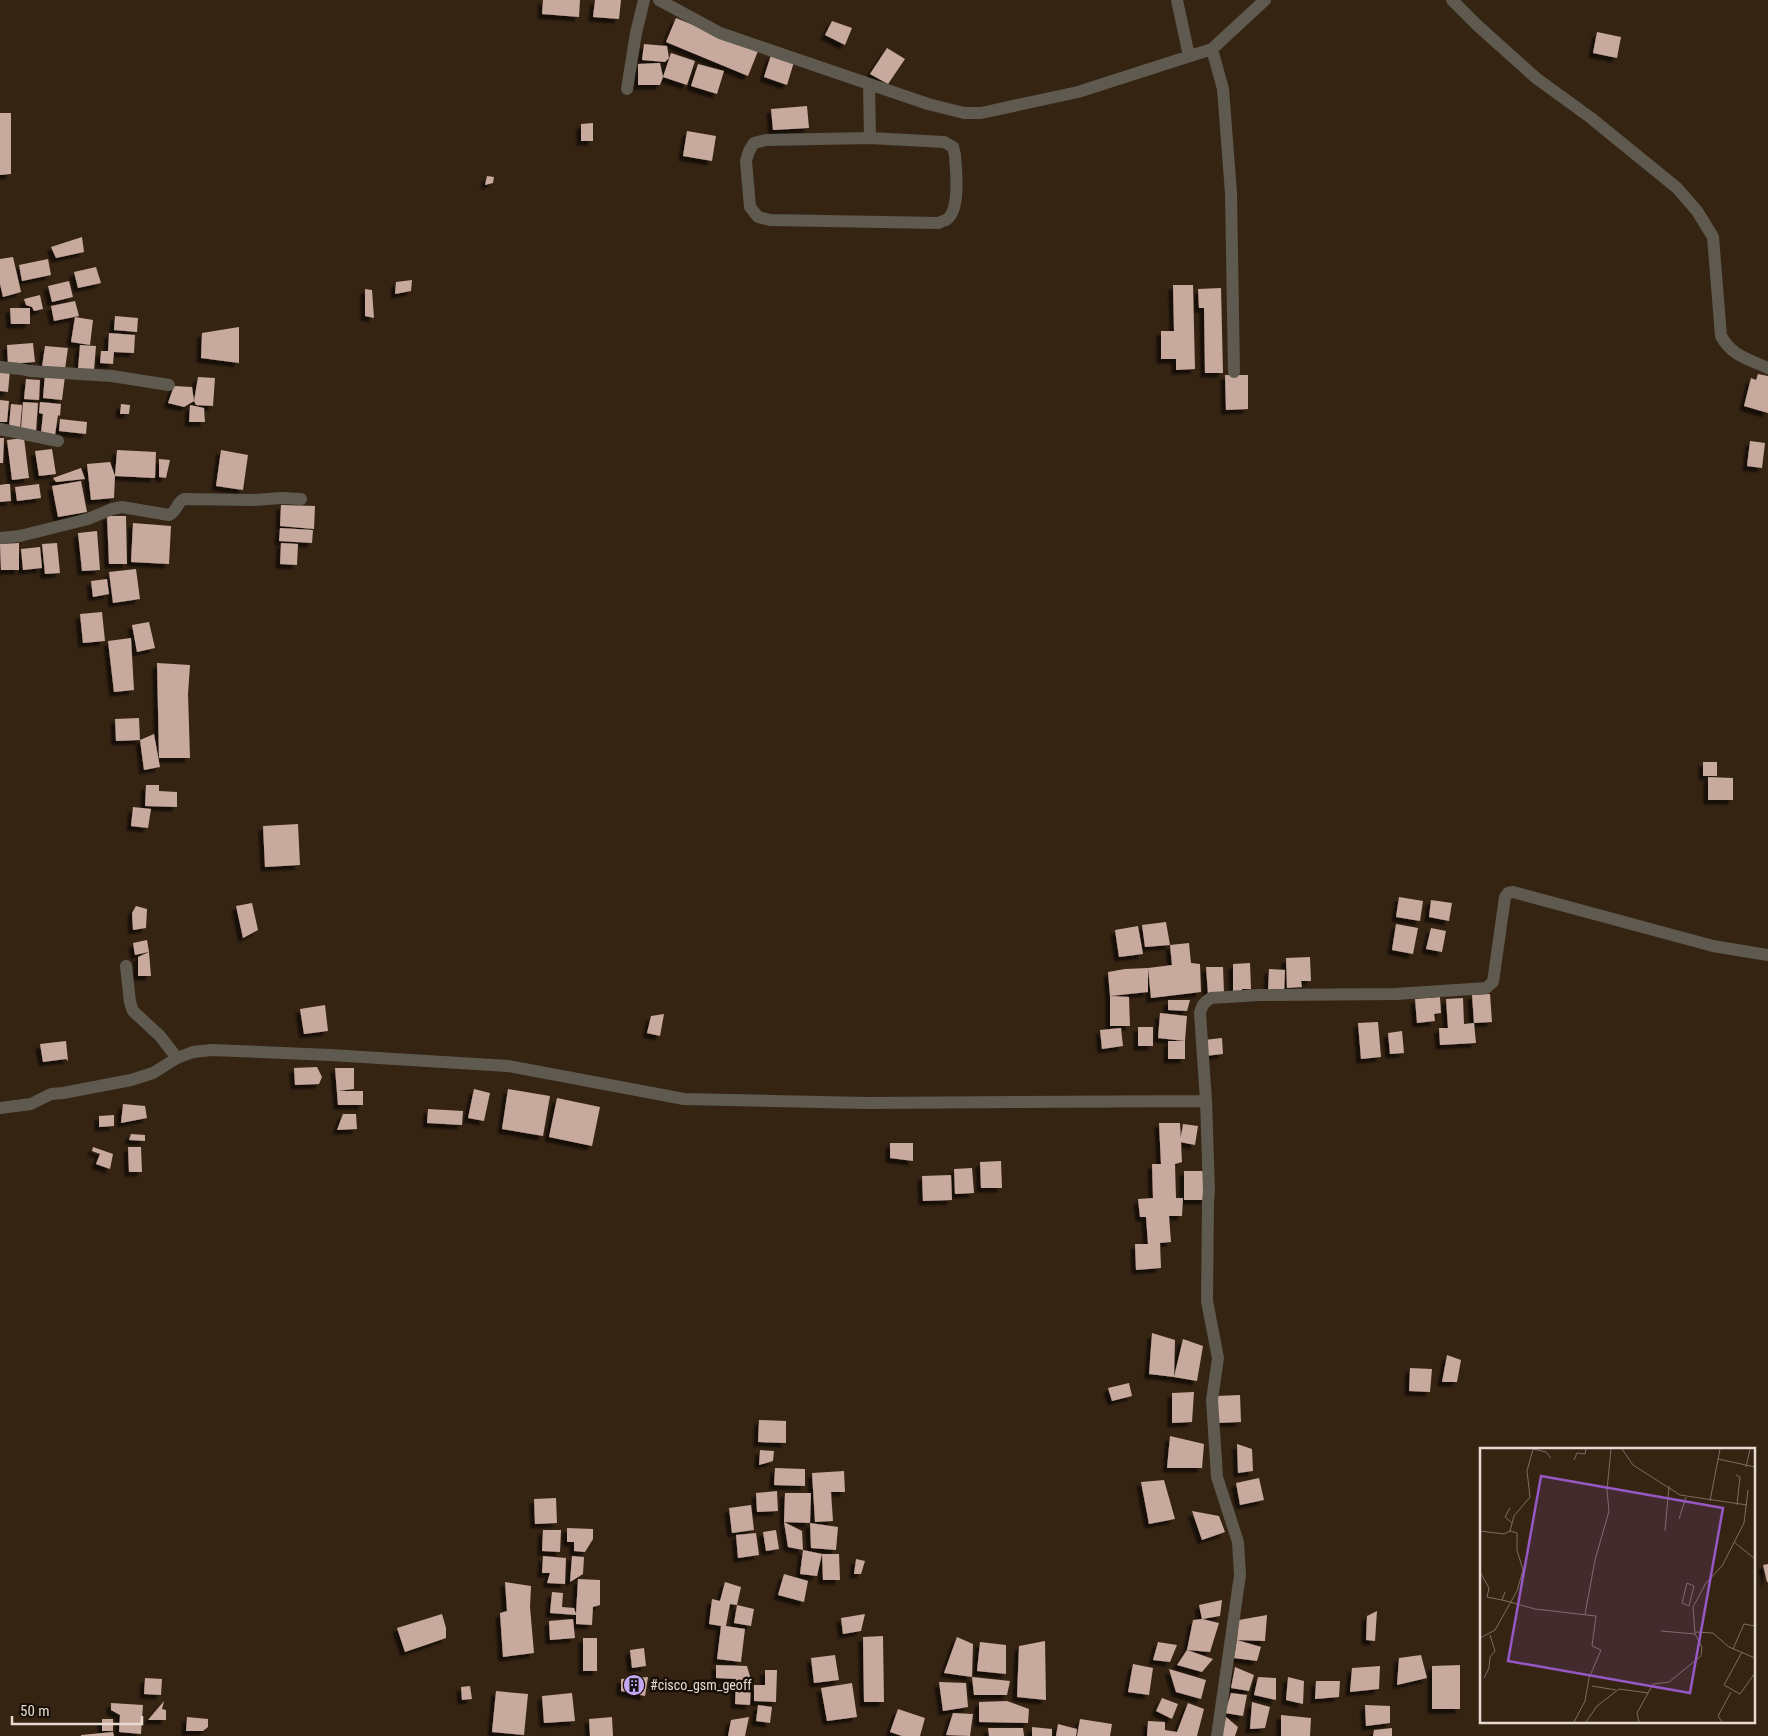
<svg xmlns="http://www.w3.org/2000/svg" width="1768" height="1736" viewBox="0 0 1768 1736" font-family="'Roboto Condensed',sans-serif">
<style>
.building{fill:#c7a99e;filter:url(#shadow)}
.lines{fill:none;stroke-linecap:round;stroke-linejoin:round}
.street{stroke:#5e5a4f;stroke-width:12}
.labels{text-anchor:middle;stroke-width:5;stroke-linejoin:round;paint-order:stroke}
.poi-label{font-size:14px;fill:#e7dbd1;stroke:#170f08;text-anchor:start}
.inset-road{fill:none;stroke:#7d6d5f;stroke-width:1}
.view{fill:#9658c4;fill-opacity:0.15;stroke:#9658c4;stroke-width:2.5}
.inset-edge{fill:none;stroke:#e7dbd1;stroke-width:2.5}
</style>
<defs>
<filter id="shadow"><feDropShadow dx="-4.5" dy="4.5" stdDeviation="1" flood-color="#0009"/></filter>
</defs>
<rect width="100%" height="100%" fill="#362413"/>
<path class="building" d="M543 0H580L579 17 542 14Z
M595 0H621L619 19 593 17Z
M676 18 758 51 748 76 666 42Z
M832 21 852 28 845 45 825 35Z
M1597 32 1621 37 1617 58 1593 53Z
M644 44 667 46 669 58 665 62 642 60Z
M887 48 905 59 888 84 870 74Z
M671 53 695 61 687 85 663 77Z
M771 55 794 62 787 85 764 77Z
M660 63 663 77 660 85H638V64Z
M698 64 724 71 717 94 691 86Z
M807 106 809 128 773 130 771 109Z
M0 113H11V174L0 175Z
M593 123V141H581V124Z
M687 131 716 136 712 161 683 156Z
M487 176 494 177 493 183 485 185Z
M82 237 84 252 56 258 51 247Z
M13 257 21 292 3 297 0 284V259Z
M48 259 51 275 22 281 19 265Z
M96 267 101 283 78 288 74 272Z
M412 280 411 291 395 294 396 282Z
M69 281 73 297 52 302 48 286Z
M1173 285H1193L1195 369 1176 370V359H1161V331H1174Z
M1221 288 1223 373H1205L1204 308H1199L1198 289Z
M365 289 372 290 374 318 365 316Z
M40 295 43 309 34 311 32 307 26 305 24 299Z
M75 301 79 316 54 321 51 306Z
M10 308H30V324H11Z
M115 316 138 318 137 332 114 330Z
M75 317 93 320 90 345 71 342Z
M239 327V363L201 358 202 333Z
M109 333 135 335 134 353 114 352 113 364 100 363 101 351H108Z
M33 343 35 362 8 364 7 345Z
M80 345 96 346 94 370 78 369Z
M45 346 68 348 65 369 42 367Z
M0 369 10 370 8 392 0 391Z
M45 374 65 376 62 400 43 398Z
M1758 374 1768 376V413L1744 406 1751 378 1756 380Z
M1225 375H1248V409L1226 410Z
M198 377 215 378 213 406 196 405 194 401Z
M26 379 40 380 39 400 24 399Z
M174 386 192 387 194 401 184 407 168 403Z
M0 400 9 401 7 422H0Z
M23 402 38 403 36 431 21 430Z
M40 402 61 404 60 416 58 415 55 435 41 433 43 414 39 413Z
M11 404 22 405 20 428 9 427Z
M121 404 130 405 129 414H120Z
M190 405 204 408 205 422H189Z
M60 419 87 422 86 434 59 431Z
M0 438H4L3 463H0Z
M24 438 29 478 12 480 7 440Z
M1750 441 1765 443 1762 468 1747 466Z
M52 449 56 474 39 476 35 451Z
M117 450 156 452 155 478 115 476Z
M221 450 248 455 243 490 216 486Z
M159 459 170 460 166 478 159 477Z
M110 462 115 476 114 498 91 500 87 464Z
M81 468 85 479 56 482 53 478Z
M81 481 87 512 58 517 52 486Z
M6 484H10L11 501 0 502V485Z
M39 484 41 498 17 501 15 487Z
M281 505 315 506 314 529 280 526Z
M107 516H126L127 564H109Z
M133 523 171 526 169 564 131 562Z
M280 528 313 530 312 543 279 541Z
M97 531 100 570 82 571 78 533Z
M19 543V570H1L0 544Z
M57 543 60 573 45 574 42 544Z
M281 543 298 544 297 565 280 564Z
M40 547 42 568 23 570 21 549Z
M136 569 140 599 113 603 109 572Z
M107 579 109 594 93 597 91 581Z
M102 612 105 641 83 643 80 614Z
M149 622 155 648 137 652 132 625Z
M131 638 134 690 114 692 108 641Z
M157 663 190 665 188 694 190 758H159Z
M139 718 140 740 154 734 160 767 144 770 140 740 116 741 115 719Z
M1703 762H1717V776H1703Z
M1708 777 1733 778V800H1708Z
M146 785H159V791L177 792V807L145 806Z
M133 807 151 809 148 828 131 826Z
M298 824 300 865 265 867 263 826Z
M1399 897 1423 901 1420 921 1396 917Z
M1431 900 1452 903 1449 921 1429 917Z
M252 903 258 930 243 938 236 906Z
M136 906 147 909 146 928 133 930 132 913Z
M1166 922 1170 945 1189 943 1191 963 1200 964 1201 992 1151 998 1148 968V992L1110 996 1108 972 1125 969 1148 968 1172 965 1170 945 1145 947 1142 925Z
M1396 924 1418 928 1413 954 1392 950Z
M1138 926 1143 954 1119 957 1115 930Z
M1431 928 1446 931 1442 952 1426 949Z
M147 940 149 952 135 955 133 943Z
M149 952 151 976H138V957Z
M1310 957 1311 981H1301L1302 987 1287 988 1286 958Z
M1250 963 1251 989H1242V992H1233V964Z
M1206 967H1223L1224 993 1208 994Z
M1269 969 1285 970 1284 993 1268 992Z
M1490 994 1492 1022 1474 1023 1472 995Z
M1110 996 1129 997 1130 1026H1110Z
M1440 997 1441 1013 1434 1014 1435 1021 1417 1023 1415 999Z
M1463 998 1464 1024 1474 1023 1476 1043 1440 1045 1439 1028H1448L1446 999Z
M1168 1000H1190L1187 1011 1168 1010Z
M325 1005 328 1031 304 1034 300 1009Z
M1160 1013 1187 1016 1185 1041 1158 1038Z
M664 1014 660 1036 647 1033 651 1016Z
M1378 1022 1381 1057 1361 1059 1358 1023Z
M1138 1027H1153V1046H1138Z
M1121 1028 1123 1046 1102 1049 1100 1030Z
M1402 1031 1404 1053 1390 1054 1388 1033Z
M1222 1038 1223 1054 1205 1056 1204 1040Z
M66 1041 68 1061 66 1059 43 1062 40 1044Z
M1168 1041H1185V1059H1168Z
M317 1067 322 1077 319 1084 295 1085 294 1068Z
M335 1068H354V1089L337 1091H363V1105H338Z
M474 1089 490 1093 484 1121 468 1118Z
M508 1089 550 1096 543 1136 502 1129Z
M557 1098 600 1107 592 1146 549 1137Z
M123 1104 145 1106 147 1118 121 1123Z
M428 1109 463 1111 462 1125 427 1123Z
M343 1114H356L357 1129 337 1130Z
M114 1115V1126L99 1127V1116Z
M1159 1123H1180L1182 1162 1175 1164 1176 1198H1183L1182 1216H1169L1171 1242 1160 1243 1161 1268 1136 1270 1135 1244H1148L1146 1217H1140L1138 1199 1153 1198 1152 1164H1161Z
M1183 1124 1198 1126 1195 1145 1180 1142Z
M131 1134 145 1135V1141L129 1140Z
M890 1143H913V1161L890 1158Z
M93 1147 113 1154 110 1169 96 1164 100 1154 92 1151Z
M128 1147H141L142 1172H129Z
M1001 1161 1002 1188H981L980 1162Z
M972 1168 974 1193 955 1194 954 1169Z
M1184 1171H1206V1200H1184Z
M951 1175 952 1200 923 1201 922 1176Z
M1152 1333 1175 1340 1174 1377 1149 1374Z
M1183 1339 1203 1346 1197 1381 1174 1377Z
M1447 1355 1461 1360 1457 1382H1442Z
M1410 1368 1432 1369 1430 1392 1409 1391Z
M1129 1383 1132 1396 1112 1401 1108 1388Z
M1194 1392 1192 1422 1172 1423V1393Z
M1240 1395 1241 1422 1217 1423 1216 1396Z
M759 1420 786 1421V1443L758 1442Z
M1170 1436 1204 1444 1202 1468H1167Z
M1237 1444 1252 1449 1253 1471 1238 1473Z
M760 1450 774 1451 773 1461 759 1465Z
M775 1468 805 1469V1486L774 1485Z
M844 1471 845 1492H831L833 1521 815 1522 812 1473Z
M1259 1478 1264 1500 1240 1505 1236 1483Z
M1164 1480 1175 1519 1149 1524 1141 1482Z
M777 1491 778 1511 757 1512 756 1493Z
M785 1493H811L810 1523 784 1522 802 1531 803 1550 788 1547 784 1522Z
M556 1498 557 1523 535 1524 534 1499Z
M751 1505 754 1530 732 1533 729 1508Z
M1192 1511 1219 1516 1225 1532 1202 1540Z
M810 1523 838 1527 836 1550 811 1548Z
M567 1528 593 1529V1539L585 1552 574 1551V1542H567Z
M543 1530H561L560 1552 542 1551Z
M776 1530 779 1549 766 1551 763 1532Z
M756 1533 759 1555 738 1558 736 1535Z
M803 1550 822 1554 817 1576 800 1574Z
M822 1554H839L840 1580H823Z
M543 1556 566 1558 565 1584 547 1583 550 1573H542Z
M572 1556 584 1557 583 1574 570 1582Z
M856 1559 865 1561 861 1574H854Z
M1768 1564V1582H1767L1763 1565Z
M784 1574 808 1581 804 1602 778 1595Z
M578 1579 600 1580V1605L593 1607 592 1625 576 1624V1615L550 1613 552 1592 563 1593 562 1607 574 1608 576 1614Z
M505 1582 531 1586 530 1607 534 1653 503 1657 500 1613 507 1611Z
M725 1582 741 1587 737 1605 730 1604 726 1626 745 1629 741 1662 717 1659 721 1626 709 1624 712 1599 720 1601Z
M1222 1600 1220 1616 1202 1619 1219 1623 1210 1652 1187 1650 1193 1620 1202 1619 1199 1605Z
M737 1605 754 1609 751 1626 734 1623Z
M1377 1611 1375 1641 1366 1640 1367 1616Z
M442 1614 446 1628V1638L405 1652 397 1628Z
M865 1614 861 1631 843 1634 841 1618Z
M1267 1615 1265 1641 1237 1640 1239 1620Z
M573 1619 575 1638 550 1640 549 1621Z
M883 1636 884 1702H864L863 1637Z
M957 1637 973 1644 972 1677 944 1673Z
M583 1638H597V1671H583Z
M1237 1640 1261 1647 1257 1661 1234 1658Z
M1045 1641 1046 1700 1017 1697 1019 1646Z
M980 1642 1006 1645V1674L977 1671Z
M1158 1642 1177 1645 1170 1662 1153 1660Z
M644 1648 646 1666 632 1668 630 1650Z
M1187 1650 1213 1659 1202 1672 1177 1665Z
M835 1655 839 1680 814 1683 811 1658Z
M1421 1655 1427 1678 1397 1685 1399 1658Z
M1133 1664 1153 1668 1149 1695 1128 1692Z
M716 1665 747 1666 751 1680 750 1705 735 1704 736 1679 716 1678Z
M1460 1665V1709H1432V1666Z
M1380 1666 1379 1689 1350 1692 1352 1668Z
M1235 1667 1254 1675 1249 1691 1231 1688Z
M1169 1669 1206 1680 1201 1699 1176 1692Z
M765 1670H777L776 1702 754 1701V1685H765Z
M648 1677 645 1696 621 1691V1679Z
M972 1677 1010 1681 1007 1695H974Z
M1258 1677 1276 1678V1700L1254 1695Z
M1288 1677 1304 1681 1303 1704 1286 1700Z
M145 1678 162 1679 161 1695 144 1694Z
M1316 1681H1340L1339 1697 1315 1699Z
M939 1682 966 1683 968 1707 943 1711Z
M852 1683 857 1717 827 1721 821 1688Z
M470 1686 472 1699 462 1700 461 1687Z
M496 1691 528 1694 524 1735 492 1732Z
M572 1693 575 1721 544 1723 542 1696Z
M1231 1693 1247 1695 1243 1716 1225 1713Z
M1162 1698 1178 1704 1172 1719 1156 1711Z
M164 1701 162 1709 166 1710V1720H148Z
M1007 1701 1029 1709 1028 1723 979 1722V1702Z
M1252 1702 1270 1707 1265 1728 1250 1729Z
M111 1703 143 1705 141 1734 119 1732 120 1715 111 1710Z
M1188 1703 1204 1709 1197 1736H1147L1148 1721 1165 1722V1730L1177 1732Z
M758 1705 772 1707 770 1723 756 1721Z
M1365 1705 1390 1706V1723L1366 1726Z
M898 1709 925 1718 920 1736H902L890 1732Z
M953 1713 973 1714 970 1736 946 1735Z
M1281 1715 1311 1718 1310 1736H1281Z
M187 1717 208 1719V1727L203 1731H186Z
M612 1717 613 1736H590L589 1719Z
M749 1717 745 1736H728L731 1720Z
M1226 1717 1238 1727 1235 1736H1222Z
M102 1719H113V1731H102Z
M1080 1719 1112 1724 1110 1736H1077Z
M1058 1724 1077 1729 1076 1736H1056Z
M1032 1727 1052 1729V1736H1032Z
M988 1728H1023L1024 1736H989Z
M1392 1728V1736H1373L1374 1730Z
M113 1732 114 1736H81V1735Z"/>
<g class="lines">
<path class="street" d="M659 0 720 33 928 104 964 113H981L1078 92 1212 49 1265 0
M1177 0 1189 56
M1452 0 1477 25 1536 78 1591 118 1677 188 1697 211 1713 237 1721 336C1732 356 1748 359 1768 368
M1212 49 1223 89 1231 193 1234 372
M869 84 870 138
M627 89 636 33 644 0
M870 138 944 142 953 147 955 155C956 170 961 211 946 220 946 220 939 222 939 223L770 220 758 217 750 207 746 161 749 151 754 143 766 140Z
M0 367 21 369 30 371 112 376 169 385
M0 429 58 441
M0 538 20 536 88 519 112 509 122 507 169 515C177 512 177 502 184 499L253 500 282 498 301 499
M126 966 130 1002 133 1011 160 1036 177 1058
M0 1108 31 1104 51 1094 63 1093 131 1080 153 1073 177 1058 193 1052 212 1050 330 1055 508 1066 684 1099 867 1103 1206 1101
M1217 1736 1240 1575 1238 1542 1217 1477 1212 1400 1218 1358 1207 1301 1208 1202 1209 1191 1206 1101 1200 1013C1202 1005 1204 1002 1211 998L1259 995 1396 994 1486 988 1493 982 1505 897 1508 893 1513 892 1713 946 1768 955"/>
</g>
<defs>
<g id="building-disc" transform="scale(1.125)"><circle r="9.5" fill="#c3a7f2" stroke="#170f08"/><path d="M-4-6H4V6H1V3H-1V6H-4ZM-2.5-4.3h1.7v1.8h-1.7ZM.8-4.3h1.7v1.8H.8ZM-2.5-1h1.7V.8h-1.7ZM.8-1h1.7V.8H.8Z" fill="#111"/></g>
</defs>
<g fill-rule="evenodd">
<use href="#building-disc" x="634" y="1685"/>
</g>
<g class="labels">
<g class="poi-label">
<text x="650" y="1690">#cisco_gsm_geoff</text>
</g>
</g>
<g transform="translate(1480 1448)">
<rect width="275" height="275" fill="#362413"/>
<path class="inset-road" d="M53 1 66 4 71 10M142 1 153 17 200 47 267 57M238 11 275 19M94 12 97 5 105 6 106 1M266 19 270 1M256 27 260 29 257 57M230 53 240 1M30 60 25 69 32 75M199 71 206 49M0 83 24 86 30 83 34 68 50 49 47 23 53 1M185 83 189 38M254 94 275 111M0 124 9 140 7 149 22 152M207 135 214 138 209 158 202 155ZM25 144 22 152 30 154M30 154 55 161 116 168 112 198 121 202 109 230 105 253 94 274M105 166 115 112 129 63 127 42 131 1M181 183 215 186M215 184 233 185 249 199 275 210M0 190 15 182 37 143 43 122 37 102V85L30 83M253 201 264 176 275 178M262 204 244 237 260 246 275 225M4 230 9 220 10 209 15 203 10 187M112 238 136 242M106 274 117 258 139 241 168 245M159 274 157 265 173 236 189 234 221 208 222 199 215 186 213 159 226 135 242 118 264 75 268 42M242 274 238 268 251 244"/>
<path class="view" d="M61 28 243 60 210 245 28 213Z"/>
<rect width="275" height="275" class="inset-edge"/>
</g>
<path d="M12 1716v8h130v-8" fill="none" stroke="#e7dbd1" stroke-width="2.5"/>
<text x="20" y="1716" font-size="15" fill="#e7dbd1" stroke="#170f08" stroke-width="4" paint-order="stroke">50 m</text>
</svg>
